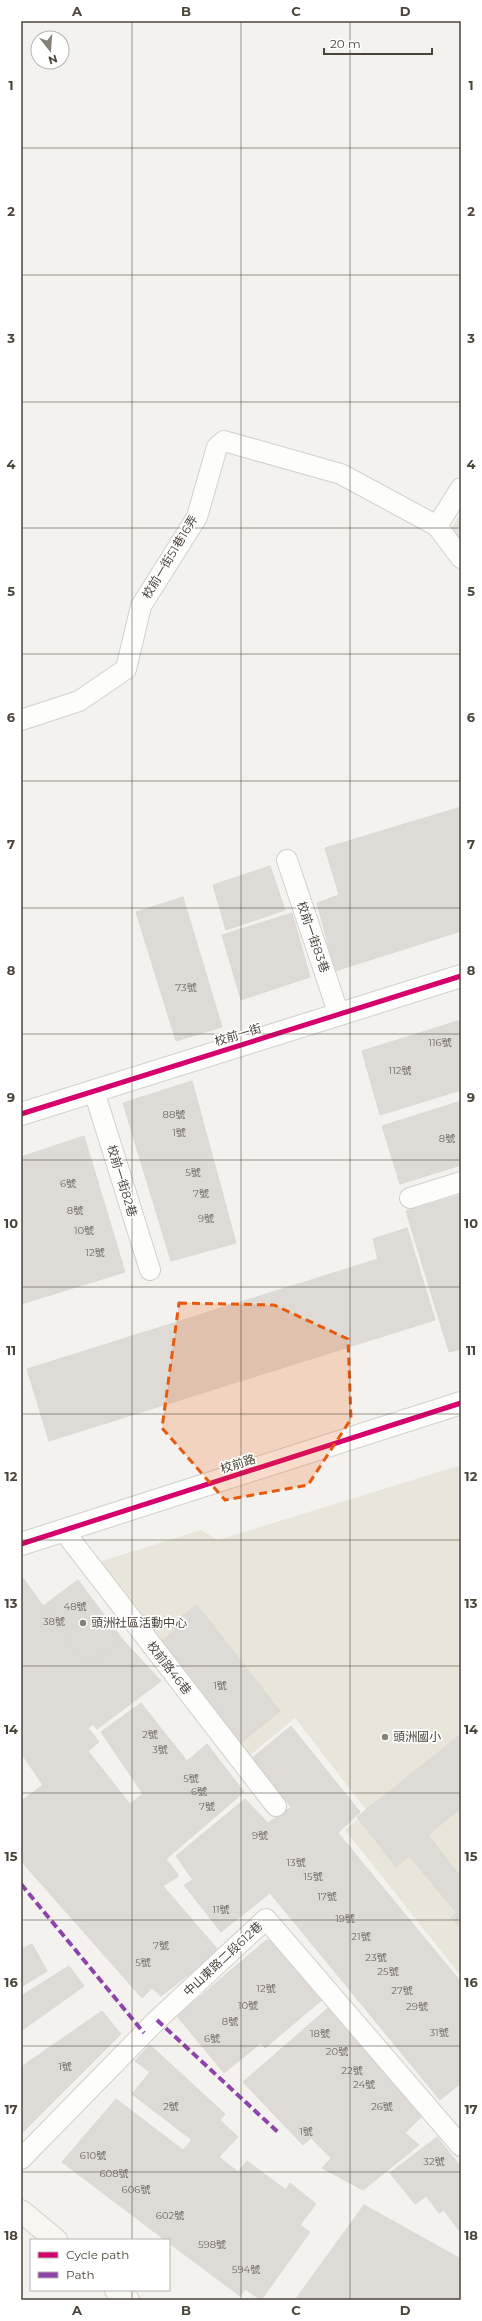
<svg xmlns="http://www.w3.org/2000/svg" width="482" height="2321" viewBox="0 0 482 2321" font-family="Montserrat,'Noto Sans TC',sans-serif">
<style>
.industrial{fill:#e6e2de}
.education{fill:#eae5da}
.building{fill:#dedbd6;stroke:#dcd9d4}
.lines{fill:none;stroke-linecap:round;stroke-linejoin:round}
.service-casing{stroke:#d2d0cb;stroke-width:22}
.minor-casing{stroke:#d2d0cb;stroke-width:24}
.secondary-casing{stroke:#d3cfc5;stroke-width:24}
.service{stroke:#fdfdfc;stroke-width:20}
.minor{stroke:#fdfdfc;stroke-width:22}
.secondary{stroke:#f7f6f1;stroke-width:22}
.quiet{stroke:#8e44ad;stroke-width:4;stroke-dasharray:8 4;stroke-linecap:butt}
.cycleway-casing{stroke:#fff;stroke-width:8}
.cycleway{stroke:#d6006c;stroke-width:5}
.marked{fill:#e8590c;fill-opacity:0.2;stroke:#e8590c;stroke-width:3;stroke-dasharray:8 5;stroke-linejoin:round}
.grid{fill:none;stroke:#4b4439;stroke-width:1;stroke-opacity:0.55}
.poi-dot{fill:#868178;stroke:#fff;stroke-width:1.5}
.labels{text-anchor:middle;stroke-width:3.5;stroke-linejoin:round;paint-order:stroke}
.number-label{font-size:10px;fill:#706a61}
.street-label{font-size:12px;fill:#4b4439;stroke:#fff}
.poi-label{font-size:12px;fill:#4b4439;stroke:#fff;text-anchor:start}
.neatline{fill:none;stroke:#4b4439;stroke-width:1.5}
.grid-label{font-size:13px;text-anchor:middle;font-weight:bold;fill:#4b4439}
</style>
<rect width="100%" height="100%" fill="#f4f2ee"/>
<path class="industrial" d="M461 513V545L450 530Z"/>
<path class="education" d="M461 1465V1976L345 1830 367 1811 295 1718 248 1757 99 1562 201 1530 218 1540Z"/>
<path class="building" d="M461 807V931L335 971 317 903 339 895 325 848Z
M270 866 285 910 226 930 213 885Z
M183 897 222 1027 176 1041 136 912Z
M292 913 310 977 241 1000 222 935Z
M461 1020V1090L380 1115 362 1051Z
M192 1081 236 1243 171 1261 123 1103Z
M461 1101V1165L400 1184 382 1126Z
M84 1136 125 1272 21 1304V1157Z
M461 1195V1349L449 1352 406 1211Z
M407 1228 435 1320 49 1441 27 1369 378 1259 373 1239Z
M23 1578 87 1666 123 1640 161 1681 97 1729 93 1724 88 1728 99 1742 88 1751 130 1804 143 1794 101 1732 141 1703 187 1761 207 1744 244 1792 166 1859 179 1876 163 1886 219 1951 161 1996 152 1988 142 1998 21 1861V1801L43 1785 21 1753V1579Z
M78 1580 123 1640 87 1666 43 1606Z
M197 1605 280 1711 241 1743 162 1641 176 1630 170 1625Z
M291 1726 360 1812 338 1833 461 1982V2083L440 2100 270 1893 221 1932 184 1885 193 1880 176 1856 245 1799 268 1823 291 1807 252 1758Z
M461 1734V1808L428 1835 461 1877V1929L451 1917 457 1913 409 1856 396 1867 357 1817Z
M274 1939 323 1999 265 2048 261 2043 224 2073 177 2016 265 1941Z
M32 1944 47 1971 21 1987V1945L23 1948Z
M69 1966 84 1986 21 2031V1996Z
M328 2008 422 2116 405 2133 419 2145 363 2190 322 2168 331 2158 311 2138 303 2145 243 2082Z
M102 2011 121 2034 21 2134V2067Z
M150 2045 225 2114 220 2120 238 2137 219 2157 238 2172 247 2161 286 2190 290 2183 316 2204 300 2225 310 2232 261 2300 245 2289 240 2296 169 2243V2240H165L62 2162 116 2099 183 2150 192 2140 132 2094 150 2072 135 2061Z
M437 2137 461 2167V2233L444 2210 439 2213 426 2196 415 2204 390 2173Z
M364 2205 461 2259V2300H295Z"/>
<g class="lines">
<g class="service-casing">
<path id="service" d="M437 526 461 488
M21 720 79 701 126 669 141 606 197 517 217 447 224 441 341 474 437 526 461 558
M287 860 339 1015
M94 1091 150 1270
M410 1198 461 1182
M63 1530 276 1806
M21 2159 157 2020 266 1919 461 2146"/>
</g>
<g class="minor-casing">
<path id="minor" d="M21 1114 461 976
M21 1544 461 1403"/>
</g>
<g class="secondary-casing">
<path id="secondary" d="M21 2211 56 2240
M116 2290 128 2300"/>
</g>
<use href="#service" class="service"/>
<use href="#minor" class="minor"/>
<use href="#secondary" class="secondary"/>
<path class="quiet" d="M21 1884 144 2033
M157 2020 280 2134"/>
<g class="cycleway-casing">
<path id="cycleway" d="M21 1114 461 976
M21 1544 461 1403"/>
</g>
<use href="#cycleway" class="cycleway"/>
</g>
<path class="marked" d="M179 1303 274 1305 348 1339 351 1419 308 1485 225 1500 162 1428Z"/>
<path class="grid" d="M132 21V2240M241 21V2300M350 21V2300M21 148H461M21 275H461M21 402H461M21 528H461M21 654H461M21 781H461M21 908H461M21 1034H461M21 1160H461M21 1287H461M21 1414H461M21 1540H461M21 1666H461M21 1793H461M21 1920H461M21 2046H461M21 2172H461M132 2290V2300"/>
<g class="poi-dot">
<circle cx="83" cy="1623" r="4"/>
<circle cx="385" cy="1737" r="4"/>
</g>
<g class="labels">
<g class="number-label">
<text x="186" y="991">73號</text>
<text x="440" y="1046">116號</text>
<text x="400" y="1074">112號</text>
<text x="174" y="1118">88號</text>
<text x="179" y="1136">1號</text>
<text x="447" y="1142">8號</text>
<text x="193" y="1176">5號</text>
<text x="68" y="1187">6號</text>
<text x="201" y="1197">7號</text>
<text x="75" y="1214">8號</text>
<text x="206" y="1222">9號</text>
<text x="84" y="1234">10號</text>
<text x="95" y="1256">12號</text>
<text x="75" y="1610">48號</text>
<text x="54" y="1625">38號</text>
<text x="220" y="1689">1號</text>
<text x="150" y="1738">2號</text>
<text x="160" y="1753">3號</text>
<text x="191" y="1782">5號</text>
<text x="199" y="1795">6號</text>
<text x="207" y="1810">7號</text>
<text x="260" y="1839">9號</text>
<text x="296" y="1866">13號</text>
<text x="313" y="1880">15號</text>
<text x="327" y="1900">17號</text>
<text x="221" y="1913">11號</text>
<text x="345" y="1922">19號</text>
<text x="361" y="1940">21號</text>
<text x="161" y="1949">7號</text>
<text x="376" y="1961">23號</text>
<text x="143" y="1966">5號</text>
<text x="388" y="1975">25號</text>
<text x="266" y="1992">12號</text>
<text x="402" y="1994">27號</text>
<text x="248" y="2009">10號</text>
<text x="417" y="2010">29號</text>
<text x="230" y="2025">8號</text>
<text x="439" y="2036">31號</text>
<text x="320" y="2037">18號</text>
<text x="212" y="2042">6號</text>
<text x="337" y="2055">20號</text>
<text x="65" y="2070">1號</text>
<text x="352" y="2074">22號</text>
<text x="364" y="2088">24號</text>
<text x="171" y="2110">2號</text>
<text x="382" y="2110">26號</text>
<text x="306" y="2135">1號</text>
<text x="93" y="2159">610號</text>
<text x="434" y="2165">32號</text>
<text x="114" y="2177">608號</text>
<text x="136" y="2193">606號</text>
<text x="170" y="2219">602號</text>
<text x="212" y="2248">598號</text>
<text x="246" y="2273">594號</text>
</g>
<g class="street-label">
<text transform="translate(170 557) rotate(-59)" y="4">校前一街51巷16弄</text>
<text transform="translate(313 937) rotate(71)" y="4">校前一街83巷</text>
<text transform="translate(238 1035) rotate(-17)" y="4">校前一街</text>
<text transform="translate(122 1181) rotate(73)" y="4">校前一街82巷</text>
<text transform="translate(238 1464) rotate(-18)" y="4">校前路</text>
<text transform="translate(169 1668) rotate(52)" y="4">校前路46巷</text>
<text transform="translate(223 1959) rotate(-43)" y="4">中山東路二段612巷</text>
</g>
<g class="poi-label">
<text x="91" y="1627">頭洲社區活動中心</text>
<text x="393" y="1741">頭洲國小</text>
</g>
</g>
<rect width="482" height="2321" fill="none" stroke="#ffffff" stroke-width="44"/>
<rect x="30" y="2239" width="140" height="52" fill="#ffffff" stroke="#b7b4b0"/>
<rect x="38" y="2252" width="20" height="6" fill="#d6006c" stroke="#b7b4b0"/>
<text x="66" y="2259" font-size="12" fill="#4b4439">Cycle path</text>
<rect x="38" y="2272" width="20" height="6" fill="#8e44ad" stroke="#b7b4b0"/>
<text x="66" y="2279" font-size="12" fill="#4b4439">Path</text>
<g transform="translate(50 50) rotate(163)"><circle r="19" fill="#ffffff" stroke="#b7b4b0"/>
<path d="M0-3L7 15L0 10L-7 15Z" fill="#868178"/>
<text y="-6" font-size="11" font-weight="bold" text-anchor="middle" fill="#4b4439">N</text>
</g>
<path d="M324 48v6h108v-6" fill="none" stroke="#4b4439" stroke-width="2"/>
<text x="330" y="48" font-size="12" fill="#4b4439" stroke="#ffffff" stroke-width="3" paint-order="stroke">20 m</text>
<rect x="22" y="22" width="438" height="2277" class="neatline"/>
<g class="grid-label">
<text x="77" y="16">A</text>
<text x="186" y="16">B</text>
<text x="296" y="16">C</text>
<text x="405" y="16">D</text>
<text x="11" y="90">1</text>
<text x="471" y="90">1</text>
<text x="11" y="216">2</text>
<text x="471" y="216">2</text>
<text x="11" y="343">3</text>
<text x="471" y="343">3</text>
<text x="11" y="469">4</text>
<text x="471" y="469">4</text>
<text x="11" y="596">5</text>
<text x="471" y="596">5</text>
<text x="11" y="722">6</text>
<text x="471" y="722">6</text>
<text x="11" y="849">7</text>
<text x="471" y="849">7</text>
<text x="11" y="975">8</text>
<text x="471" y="975">8</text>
<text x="11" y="1102">9</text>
<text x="471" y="1102">9</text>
<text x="11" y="1228">10</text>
<text x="471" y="1228">10</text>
<text x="11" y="1355">11</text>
<text x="471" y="1355">11</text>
<text x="11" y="1481">12</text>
<text x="471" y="1481">12</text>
<text x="11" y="1608">13</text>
<text x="471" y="1608">13</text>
<text x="11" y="1734">14</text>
<text x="471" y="1734">14</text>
<text x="11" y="1861">15</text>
<text x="471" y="1861">15</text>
<text x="11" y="1987">16</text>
<text x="471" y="1987">16</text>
<text x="11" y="2114">17</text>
<text x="471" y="2114">17</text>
<text x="11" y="2240">18</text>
<text x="471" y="2240">18</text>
<text x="77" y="2315">A</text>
<text x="186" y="2315">B</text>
<text x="296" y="2315">C</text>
<text x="405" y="2315">D</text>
</g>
</svg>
